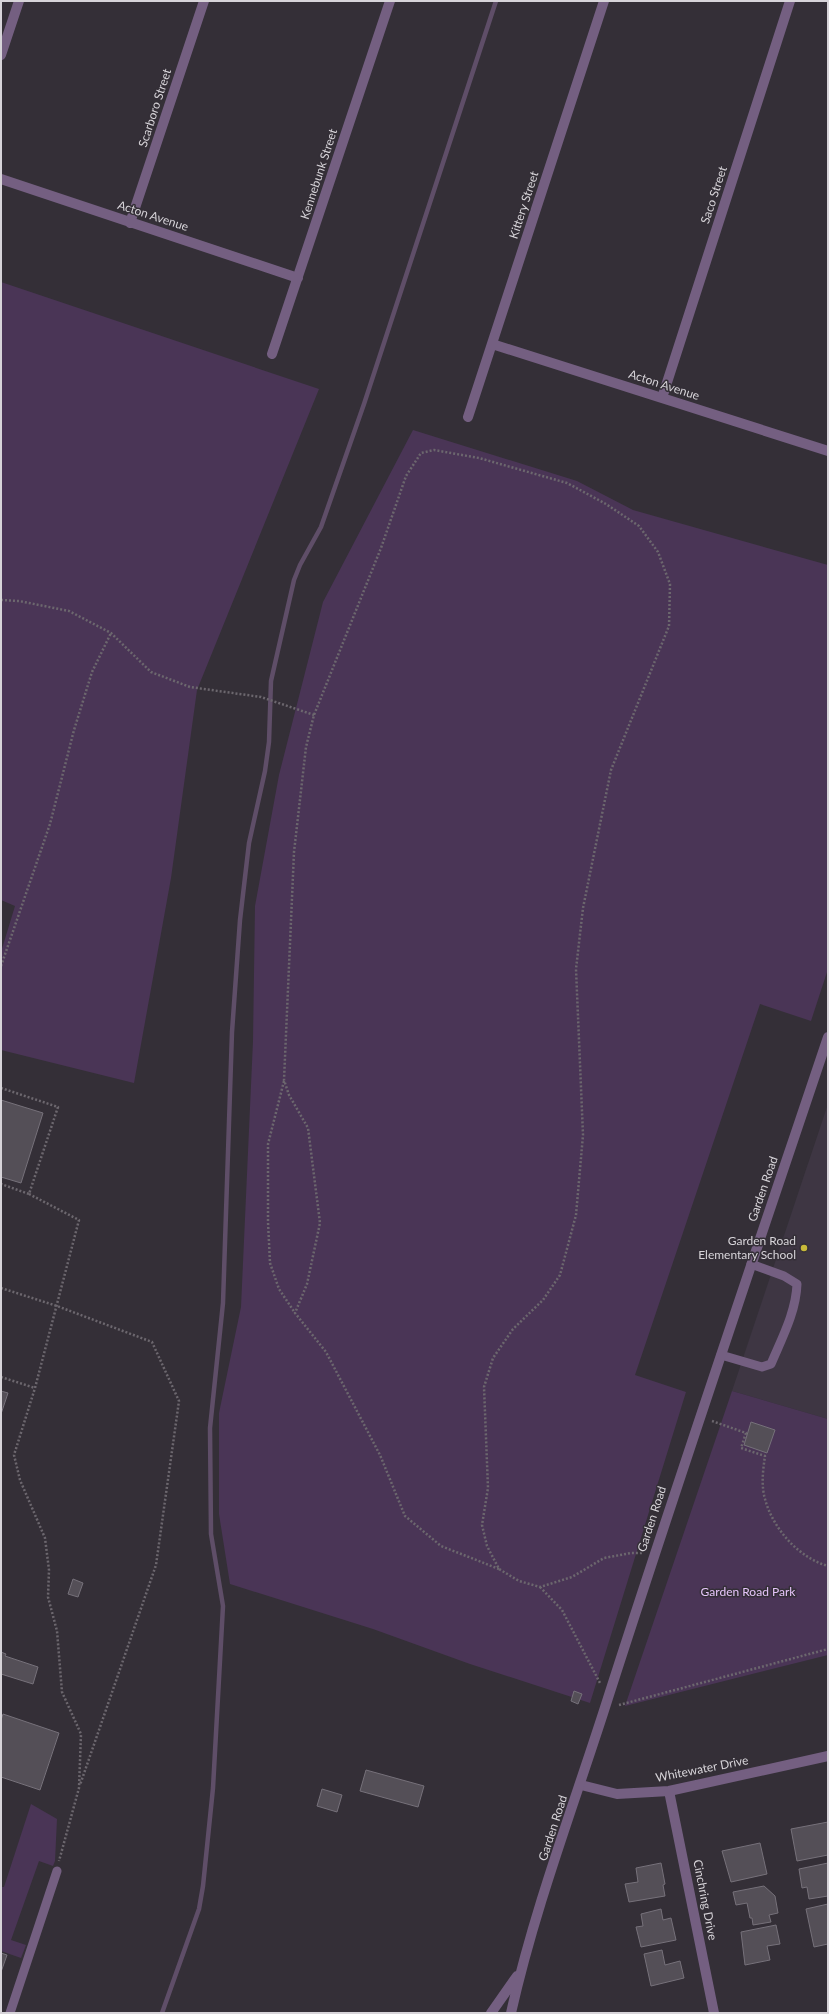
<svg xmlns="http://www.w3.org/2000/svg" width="829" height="2014" viewBox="0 0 829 2014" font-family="Lato,sans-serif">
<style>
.built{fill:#3e3643}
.green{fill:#4a3556}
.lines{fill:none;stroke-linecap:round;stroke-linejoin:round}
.stream{stroke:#5f4e68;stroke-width:4.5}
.building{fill:#544f57;stroke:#76717a}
.path{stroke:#6c676e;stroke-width:2.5;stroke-dasharray:2 2;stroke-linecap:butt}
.service{stroke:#745f81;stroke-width:9}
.minor{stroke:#745f81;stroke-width:10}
.tertiary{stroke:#745f81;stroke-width:10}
.poi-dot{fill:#c9ba3a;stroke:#342f37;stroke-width:1.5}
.labels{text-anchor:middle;stroke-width:3;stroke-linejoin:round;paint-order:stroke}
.street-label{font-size:12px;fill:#d7d4d9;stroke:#342f37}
.poi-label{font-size:12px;fill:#d7d4d9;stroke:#342f37;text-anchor:end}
.park-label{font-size:12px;fill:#e5c4f9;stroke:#342f37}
</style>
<rect width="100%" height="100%" fill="#342f37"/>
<path class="built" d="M828 1104V1419L732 1391Z"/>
<path class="green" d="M1 282 319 389 197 690 171 878 134 1083 1 1050V952L15 906 1 900Z
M413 430 577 481 633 510 828 565V969L811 1021 760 1004 635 1375 686 1392 590 1703 470 1664 373 1629 230 1584 219 1514V1413L241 1307 253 1041 255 906 279 775 323 602Z
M732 1391 828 1419V1655L625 1706Z
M31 1804 57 1819 55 1861 53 1866 39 1861 11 1940 26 1945 21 1958 1 1951V1887H4Z"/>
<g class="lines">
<path class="stream" d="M162 2013 199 1909 203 1886 213 1788 223 1606 211 1534 210 1428 223 1303 232 1032 240 920 249 843 265 771 269 742 271 681 294 580 300 565 321 527 364 404 496 1"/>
</g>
<path class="building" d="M1 1100 43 1113 21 1183 1 1177Z
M1 1391 8 1393 1 1414Z
M751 1422 775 1430 767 1453 744 1445Z
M73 1579 83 1583 78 1597 68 1594Z
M1 1652 6 1654 5 1656 38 1667 33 1684 1 1674Z
M574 1691 582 1694 578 1704 571 1701Z
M3 1714 59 1733 40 1790 1 1777V1720Z
M366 1770 424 1786 418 1807 360 1791Z
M322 1789 342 1795 337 1812 317 1806Z
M828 1822V1855L797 1861 791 1829Z
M760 1843 767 1874 731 1882 722 1851Z
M661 1863 665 1884 663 1885 665 1896 629 1902 625 1884 638 1882 636 1868Z
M828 1863V1896L809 1899 807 1887 802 1888 799 1869Z
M764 1886 775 1896 778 1913 769 1915 771 1922 753 1925 752 1918H750L747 1903 736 1905 733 1892Z
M828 1904V1944L814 1947 806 1909Z
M661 1909 663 1920 671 1918 676 1940 641 1947 636 1927 643 1926 641 1914Z
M776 1925 780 1944 767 1946 770 1960 745 1965 741 1932Z
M662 1950 665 1965 680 1961 684 1978 651 1986 644 1954Z
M1 1953 7 1955 1 1972Z"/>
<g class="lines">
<path class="path" d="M1 600 19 601 69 611 111 633 151 672 190 687 261 697 314 715
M1 966 50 824 74 730 92 672 111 633
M284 1081 268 1144V1222L270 1263 279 1289 295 1313
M1 1088 58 1107 29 1194 1 1184
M29 1194 79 1220 35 1388 14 1455 20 1480 45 1538 49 1570 48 1597 57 1631 62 1692 81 1734 79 1788 59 1861
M1 1288 57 1306 152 1342 179 1401 156 1565 80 1785
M1 1377 35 1388
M712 1421 746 1433 741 1448 765 1456C763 1470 761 1485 765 1499 773 1529 799 1558 828 1566
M499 1569 441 1546 405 1516 380 1455 326 1352 295 1313 307 1284 320 1223 308 1128 289 1095 284 1080 294 852 306 747 314 715 381 548 406 476 421 453 434 450 479 458 567 483 606 504 639 526 658 552 670 584 669 626 611 770 583 908 576 969 583 1135 576 1215 560 1275 543 1300 513 1329 493 1358 484 1387 488 1488 482 1525 487 1546 499 1569 519 1581 540 1587 572 1577 604 1558 631 1553H643
M540 1587 562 1610 600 1683
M619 1705 828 1649"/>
<path class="service" d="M721 1355 762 1367 771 1364C782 1338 796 1312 797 1284L784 1276 751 1264
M10 2013 57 1871"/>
<path class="minor" d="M1 55 19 1
M1 179 298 278
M130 223 204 1
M492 344 828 451
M272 354 390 1
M662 398 790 1
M468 417 604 1
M581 1785 617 1794 669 1791 828 1756
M669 1791 714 2013"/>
<path class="tertiary" d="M491 2013 517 1976
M511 2013C535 1906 575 1802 608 1698 679 1477 754 1257 828 1037"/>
</g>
<circle class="poi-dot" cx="804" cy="1248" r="4"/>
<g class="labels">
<g class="street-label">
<text transform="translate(155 108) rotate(-72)" y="4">Scarboro Street</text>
<text transform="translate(319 174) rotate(-72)" y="4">Kennebunk Street</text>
<text transform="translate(714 195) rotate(-72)" y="4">Saco Street</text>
<text transform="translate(524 205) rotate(-72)" y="4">Kittery Street</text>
<text transform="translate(153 216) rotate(18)" y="4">Acton Avenue</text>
<text transform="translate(664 385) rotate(18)" y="4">Acton Avenue</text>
<text transform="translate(763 1189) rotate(-71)" y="4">Garden Road</text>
<text transform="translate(652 1519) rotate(-72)" y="4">Garden Road</text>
<text transform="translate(702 1769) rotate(-11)" y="4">Whitewater Drive</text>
<text transform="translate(553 1828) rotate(-72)" y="4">Garden Road</text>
<text transform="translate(705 1900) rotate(79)" y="4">Cinchring Drive</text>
</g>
<g class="poi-label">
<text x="796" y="1245">Garden Road<tspan x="796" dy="14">Elementary School</tspan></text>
</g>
<g class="park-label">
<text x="748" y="1596">Garden Road Park</text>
</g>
</g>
<rect width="829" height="2014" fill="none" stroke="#d7d4d9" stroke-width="4"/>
</svg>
